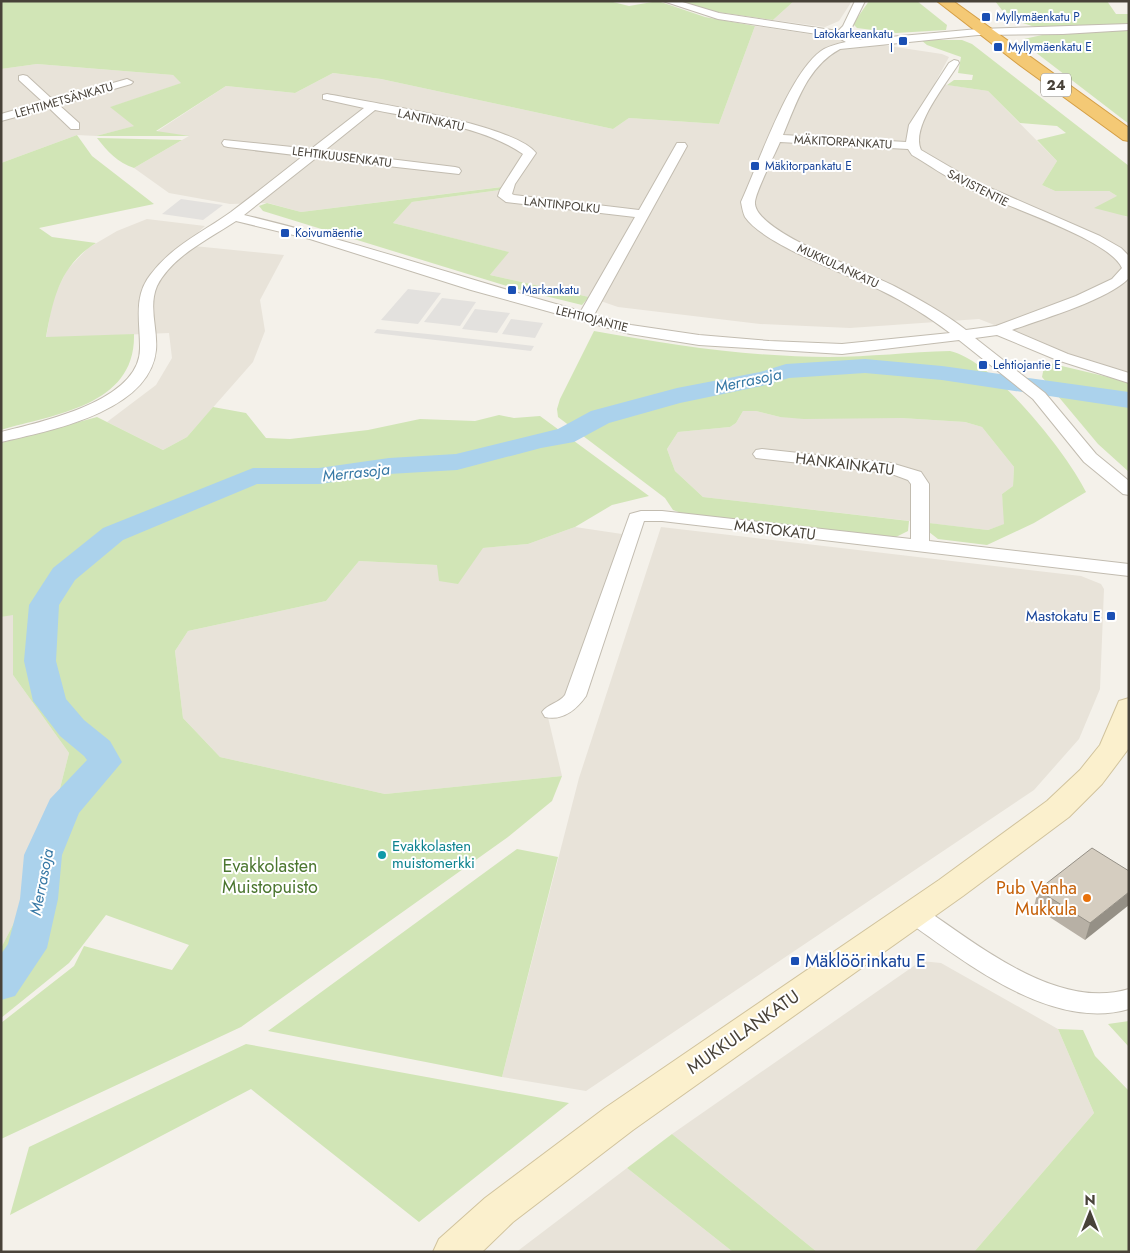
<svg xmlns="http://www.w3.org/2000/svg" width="1130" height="1253" viewBox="0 0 1130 1253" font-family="Jost,sans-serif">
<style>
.residential{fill:#e8e3d9}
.green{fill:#d1e5b6}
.parking{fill:#e3e1de}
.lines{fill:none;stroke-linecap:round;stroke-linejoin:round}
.river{fill:#abd2ec;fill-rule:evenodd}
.street-casing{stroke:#c2bcb0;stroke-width:2}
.secondary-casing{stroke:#d1c39d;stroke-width:2}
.highway-casing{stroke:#d49e45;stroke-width:2}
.street{fill:#fff;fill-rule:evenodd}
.secondary{fill:#fbf0cd;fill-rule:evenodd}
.highway{fill:#f4c975;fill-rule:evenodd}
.wall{fill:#b7b0a5}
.shaded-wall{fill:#959086}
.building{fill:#d5cdc0;stroke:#959086}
.transit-dot{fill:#1a4fb4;stroke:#fff;stroke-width:2}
.culture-dot{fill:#0f9aa8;stroke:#fff;stroke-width:2}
.food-dot{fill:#e8710a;stroke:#fff;stroke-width:2}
.labels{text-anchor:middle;stroke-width:4;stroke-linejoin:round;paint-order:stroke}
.far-transit-label{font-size:12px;fill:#164399;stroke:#fff;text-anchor:start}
.far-street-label{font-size:12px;fill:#484239;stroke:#fff}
.shield{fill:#fff;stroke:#7f7b74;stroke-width:1}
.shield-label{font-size:14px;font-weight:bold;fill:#484239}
.street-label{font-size:15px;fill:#484239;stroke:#fff}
.transit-label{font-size:15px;fill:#164399;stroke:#fff;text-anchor:end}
.culture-label{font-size:15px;fill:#0d838f;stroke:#fff;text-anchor:start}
.water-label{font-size:16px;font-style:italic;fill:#3678a5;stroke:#fff}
.near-park-label{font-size:18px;fill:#4b762f;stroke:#fff}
.near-food-label{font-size:18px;fill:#c56008;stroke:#fff;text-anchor:end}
.near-transit-label{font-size:18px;fill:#164399;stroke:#fff;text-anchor:start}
.near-street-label{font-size:18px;fill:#484239;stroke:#fff}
</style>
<rect width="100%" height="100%" fill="#f4f1ea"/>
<path class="residential" d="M794 1H852L839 21 825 27 773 20Z
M755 26 942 54 949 57 935 83 988 91 1057 161 1042 185 1055 191H1109L1117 196 1124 216 1129 217V372L1091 363 979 319 850 328 760 324 618 307 589 297 490 275 508 252 393 223 412 202 500 190 501 187 301 212 268 203 230 204 169 193 134 168 189 136 156 132 226 86 295 93 333 73 381 79 613 129 629 118 719 124Z
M37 64 173 75 182 83 111 107 135 126 96 136 77 135 1 163V69Z
M147 219 205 226 184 245 284 255 260 300 265 331 253 362 187 437 163 450 107 422 156 385 172 358 169 333 46 338 53 298 67 270 88 248 117 231Z
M743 411H756L780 417 901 418 965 422 982 427 1014 467 1013 486 1002 494 1005 524 988 530 703 497 675 471 667 449 678 432 730 427 736 423Z
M575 527 622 534 569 695 546 709 562 776 385 794 220 757 183 718 175 651 188 631 326 601 359 561 437 565 482 548 528 544Z
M661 527 1081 576 1101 584 1104 589 1100 689 1079 739 1034 790 586 1091 502 1077 579 778Z
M13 614V675L69 753 56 804 35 850 32 888 1 948V617Z
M921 961 941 963 1058 1029 1094 1113 974 1252H817L672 1134Z
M627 1168 733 1252H517L519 1250Z"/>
<path class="green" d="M1 1H609L629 6 658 1 705 17 755 26 719 124 629 118 613 129 381 79 333 73 295 93 226 86 156 131 190 136H96L134 126 110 107 181 83 173 75 37 64 1 69Z
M680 1H794L773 20 710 11Z
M869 1H917L947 25 946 30 896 33 857 28 853 24Z
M995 1H1107L1116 14H1129V24L1035 27 1008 18Z
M1129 29V124L1026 45 1024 39 1051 33Z
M921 40H962L972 44 1129 166V217L1094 208 1117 196 1109 191H1055L1042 185 1057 161 1037 140 1066 133 1057 126 1020 123 988 91 947 85 954 80H972L973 75 958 73 961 57 927 45Z
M77 135 92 156 154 204 39 228 52 237 96 243C60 265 53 299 46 337L134 334C136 406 55 414 1 430V163Z
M97 138 182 140 134 168C118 163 107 151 97 138Z
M502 187 500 190 412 202 393 223 509 252 490 275 589 297 582 305 513 288 263 211 259 206 267 203 301 212Z
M594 331C672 345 749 357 829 357 869 357 910 352 950 351 993 360 1067 453 1086 492L1034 523 987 545 938 539 929 532V523L988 530 1004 524 1002 494 1013 486 1014 467 982 427 965 422 901 418 804 419 780 417 756 411H743L736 423 730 427 678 432 667 449 675 471 703 497 909 521 908 531 896 537 684 514 673 510 665 498 558 417 557 409 560 399Z
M1045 362 1129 382V472L1098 444 1042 377Z
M213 407 246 413 266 438 290 439 368 430 420 419 475 421 499 415 514 418 540 416 649 496 612 505 575 527 528 544 483 548 458 584 439 581 437 565 359 561 326 601 188 631 175 651 183 718 220 757 385 794 562 776 552 801 508 837 241 1027 1 1139V1023L74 966 84 946 172 970 189 945 106 915 69 963 1 1018V948L32 888 35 850 56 804 69 753 13 675V615L1 617V443L97 417 163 450 187 437Z
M517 849 558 857 502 1077 268 1031Z
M1129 1021V1047L1108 1024Z
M1058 1029 1083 1030 1095 1056 1129 1091V1252H974L1094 1113Z
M246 1044 569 1103 419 1222 251 1089 10 1215 29 1147Z
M672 1134 817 1252H733L627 1168Z"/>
<path class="parking" d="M181 199 223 205 203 220 162 214Z
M408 289 441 293 418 324 381 320Z
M442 298 476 302 460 326 424 322Z
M475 309 510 313 497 333 462 329Z
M511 319 543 323 535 338 502 334Z
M377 329 438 335 534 346 531 351 374 333Z"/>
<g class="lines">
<path class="river" d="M865 359 942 366 1129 392V408L942 380 865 373 789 378 766 385 680 403 609 423 574 442 541 448 457 470 389 474 319 484H257L123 540 75 580 59 605 56 661 66 699 84 720 110 741 122 762 79 813 62 855 58 899 47 948 15 996 1 1000V954L8 944 20 899 24 855 50 799 87 760 84 756 60 736 33 701 24 661 29 605 53 568 103 528 253 468H319L389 458 456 454 558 429 591 411 677 388 760 372 786 364Z"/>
<g class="street-casing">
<path id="street" d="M663 1H679L719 13 838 31 843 26 855 1H865L852 27 846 33 857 40 978 29 1129 24V30L1063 34 978 35 840 49C807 67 797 102 783 135L906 142 909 125 949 63 954 60 958 61 959 63C947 83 910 127 921 150L974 181 1100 236 1121 248 1129 256V278C1108 300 1042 319 1012 330L1068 354 1129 373V383L1057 360 997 335 975 338 1045 393 1096 454 1129 481V495L1123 494 1084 462 1033 399 959 340 842 354 699 345 630 334 471 290 310 239 236 221C209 239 172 256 157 286 148 307 158 329 156 350 150 412 49 431 1 442V432C41 422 142 401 140 347 140 321 133 296 151 274 172 246 203 232 231 212 255 194 279 175 303 156L228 147 224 146 222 143 224 140 311 149 364 108 323 99V95L327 94C368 102 514 124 536 153L515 184 512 194 514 195 639 210 677 143H685L687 146 594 315 631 325 699 335 769 341 842 344 950 333C929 317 905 302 882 291 849 275 764 245 745 217 743 213 742 207 741 202 759 163 788 75 821 51 828 46 837 44 846 42L837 37 718 19ZM375 110C424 120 482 126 523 154L500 190 498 196 506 202 635 217 581 311C468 280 358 242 244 215L316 158 459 174 461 171 459 168 455 167 324 151ZM780 142 908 149 912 155C929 165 946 177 964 186 997 204 1109 238 1122 268L1112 279 1076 296 996 326 966 330C944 313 919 299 894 286 870 273 752 231 755 202 756 191 775 154 780 142Z
M23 75 27 76 53 100 127 79 133 82 131 84 59 105 79 123V129H71L49 108 1 121V114L43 102 19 80V76Z
M762 449 891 463 921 472 929 484V541L1129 564V576L662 521H644L586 696C576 710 563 721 545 717L542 712C548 704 559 703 565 695L630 514 641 511H662L911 539V484L908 480 889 473 756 458 753 454 756 450Z
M913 904 922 907C977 944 1057 1011 1129 989V1009C1051 1032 964 961 904 919L901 913 904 907Z"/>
</g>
<g class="secondary-casing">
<path id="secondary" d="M1129 698V748L1102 784 1069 817 963 896 633 1130 513 1222 482 1252H433L439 1239 485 1198 605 1108 939 880 1047 801 1080 770 1100 745 1119 701Z"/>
</g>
<g class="highway-casing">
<path id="highway" d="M937 1H953L1129 128V141L1123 140 1021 66Z"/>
</g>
<use href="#street" class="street"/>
<use href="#secondary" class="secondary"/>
<use href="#highway" class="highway"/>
</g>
<path class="wall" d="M1129 871 1085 940 1034 907 1038 890Z"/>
<path class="shaded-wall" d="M1129 892V905L1085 940 1090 923Z"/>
<path class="building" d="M1092 848 1129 871V892L1090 923 1038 890Z"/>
<g class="transit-dot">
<rect x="981" y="12" width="10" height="10" rx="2.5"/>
<rect x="898" y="36" width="10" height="10" rx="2.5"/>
<rect x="993" y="42" width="10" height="10" rx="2.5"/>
<rect x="750" y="161" width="10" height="10" rx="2.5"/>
<rect x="280" y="228" width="10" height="10" rx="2.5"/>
<rect x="507" y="285" width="10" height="10" rx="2.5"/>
<rect x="978" y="360" width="10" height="10" rx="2.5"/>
<rect x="1106" y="611" width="10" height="10" rx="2.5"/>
<rect x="790" y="956" width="10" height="10" rx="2.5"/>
</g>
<circle class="culture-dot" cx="382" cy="855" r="5"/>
<circle class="food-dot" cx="1087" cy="898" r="5"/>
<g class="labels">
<g class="far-transit-label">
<text x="996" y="21">Myllymäenkatu P</text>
<text x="893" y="38" text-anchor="end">Latokarkeankatu<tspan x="893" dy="14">I</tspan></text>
<text x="1008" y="51">Myllymäenkatu E</text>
<text x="765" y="170">Mäkitorpankatu E</text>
<text x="295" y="237">Koivumäentie</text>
<text x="522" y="294">Markankatu</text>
<text x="993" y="369">Lehtiojantie E</text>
</g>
<g class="far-street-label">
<text transform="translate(64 100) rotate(-16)" y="4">LEHTIMETSÄNKATU</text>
<text transform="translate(431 120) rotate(12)" y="4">LANTINKATU</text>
<text transform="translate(843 142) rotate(3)" y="4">MÄKITORPANKATU</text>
<text transform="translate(342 157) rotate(7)" y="4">LEHTIKUUSENKATU</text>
<text transform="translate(978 188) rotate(27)" y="4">SAVISTENTIE</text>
<text transform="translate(562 205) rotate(6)" y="4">LANTINPOLKU</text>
<text transform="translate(838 266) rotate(25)" y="4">MUKKULANKATU</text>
<text transform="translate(592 319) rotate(14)" y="4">LEHTIOJANTIE</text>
</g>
<rect class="shield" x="1041" y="73.5" width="30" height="23" rx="4"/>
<g class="shield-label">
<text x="1056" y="90">24</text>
</g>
<g class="street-label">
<text transform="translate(845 464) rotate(7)" y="5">HANKAINKATU</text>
<text transform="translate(775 530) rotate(7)" y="5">MASTOKATU</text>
</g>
<g class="transit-label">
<text x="1101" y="621">Mastokatu E</text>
</g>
<g class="culture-label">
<text x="392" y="851">Evakkolasten<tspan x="392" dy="17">muistomerkki</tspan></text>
</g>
<g class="water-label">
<text transform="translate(748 380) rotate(-12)" y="6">Merrasoja</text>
<text transform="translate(356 472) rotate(-6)" y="6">Merrasoja</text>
<text transform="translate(41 882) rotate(-79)" y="6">Merrasoja</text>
</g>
<g class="near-park-label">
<text x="270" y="872">Evakkolasten<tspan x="270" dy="21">Muistopuisto</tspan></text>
</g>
<g class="near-food-label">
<text x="1077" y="894">Pub Vanha<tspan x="1077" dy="21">Mukkula</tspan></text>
</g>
<g class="near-transit-label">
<text x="805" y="967">Mäklöörinkatu E</text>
</g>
<g class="near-street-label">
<text transform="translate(743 1032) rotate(-35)" y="6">MUKKULANKATU</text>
</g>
</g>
<rect width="1130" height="1253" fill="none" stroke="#484239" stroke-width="5"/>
<g transform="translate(1090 1213)" stroke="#ffffff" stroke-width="4" paint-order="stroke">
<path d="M0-4L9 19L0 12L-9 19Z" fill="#484239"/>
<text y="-8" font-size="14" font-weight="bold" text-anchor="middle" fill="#484239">N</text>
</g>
</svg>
